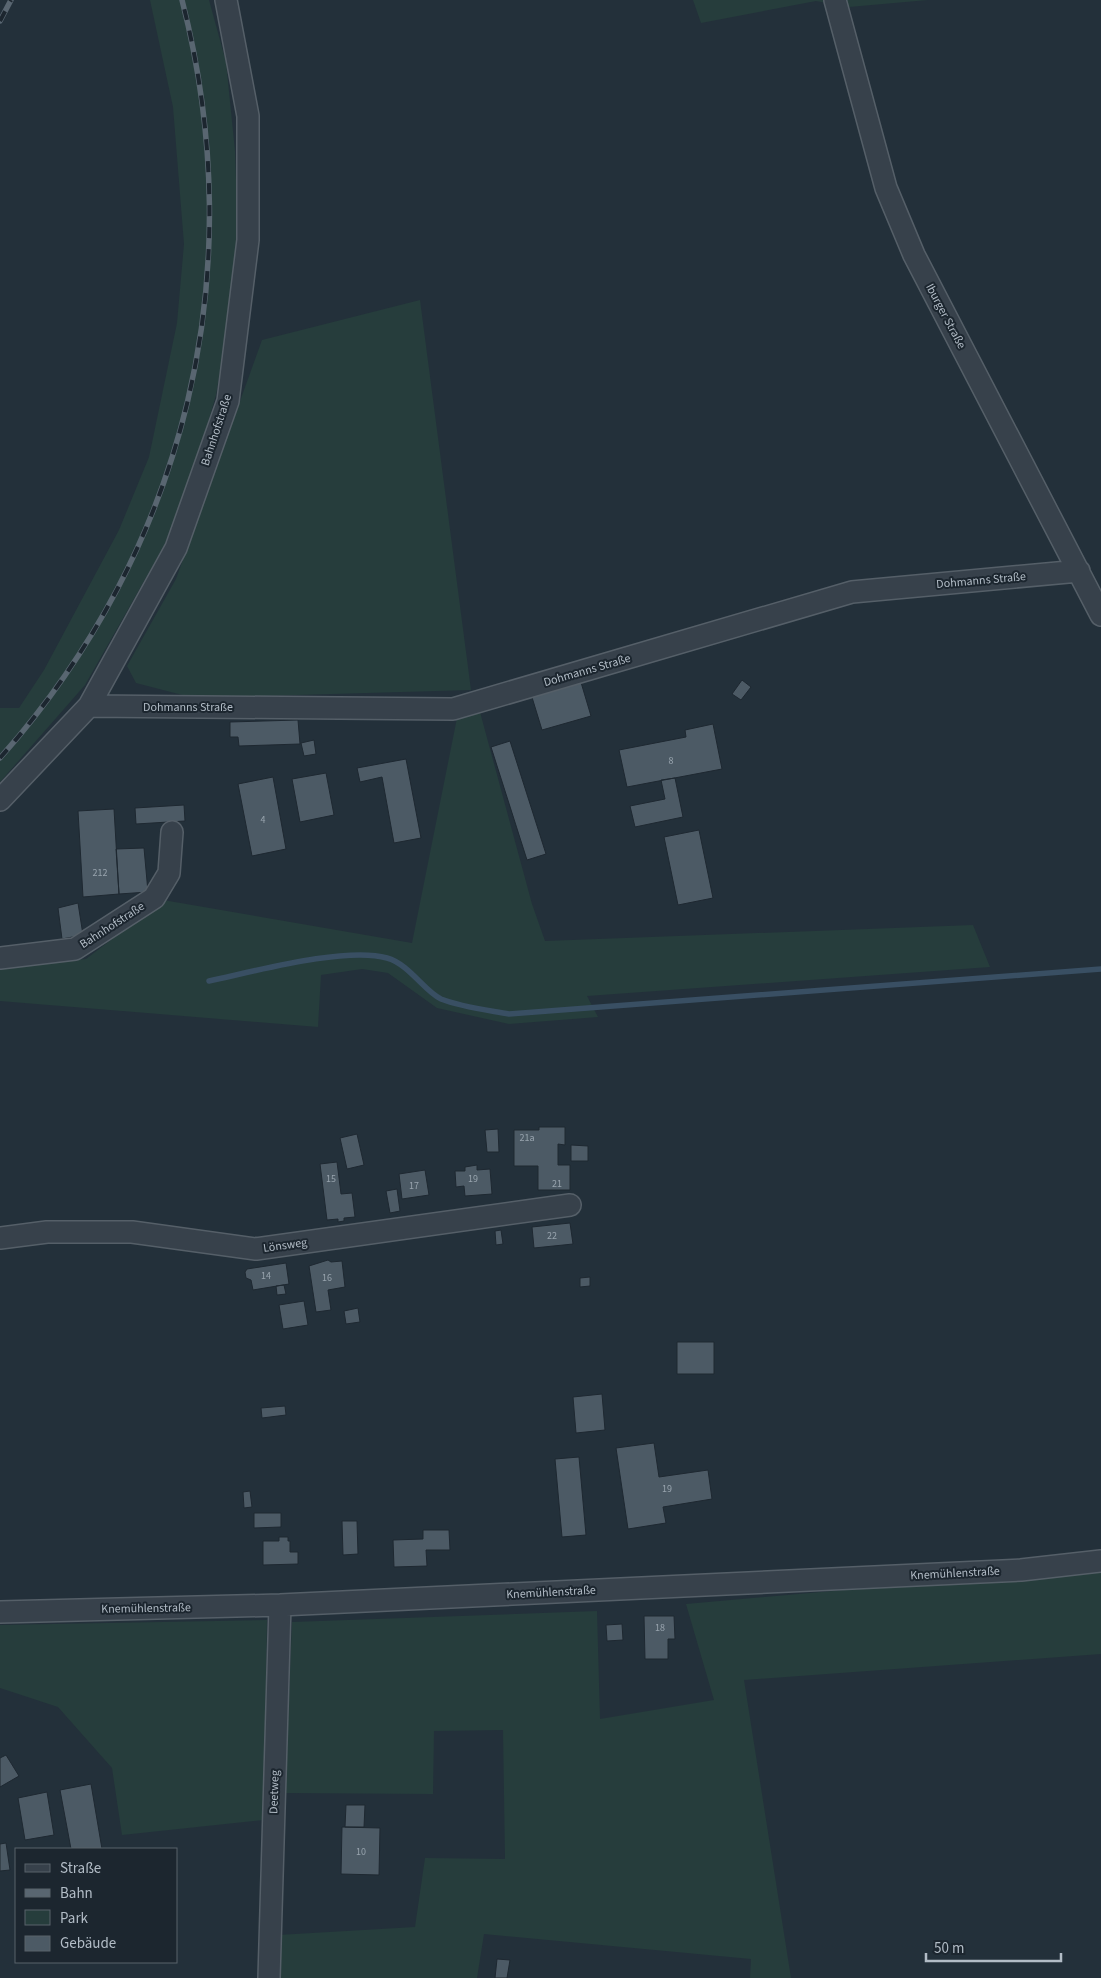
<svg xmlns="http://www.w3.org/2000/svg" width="1101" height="1978" viewBox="0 0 1101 1978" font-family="'Source Sans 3',sans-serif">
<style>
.green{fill:#263d3c}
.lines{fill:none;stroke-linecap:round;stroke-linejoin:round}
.stream{stroke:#394f63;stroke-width:5.5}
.building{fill:#4c5a65;stroke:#1e2831}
.minor-casing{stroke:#555f68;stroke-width:24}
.minor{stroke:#37414b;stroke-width:21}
.rail-casing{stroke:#596671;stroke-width:5.5}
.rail{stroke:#1c262f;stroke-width:4;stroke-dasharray:11;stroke-linecap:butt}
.labels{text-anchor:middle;stroke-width:4;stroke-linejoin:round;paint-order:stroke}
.number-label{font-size:10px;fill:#98a4ae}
.street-label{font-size:12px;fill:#b2bcc6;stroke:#1c262f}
</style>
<rect width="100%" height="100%" fill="#23303a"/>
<path class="green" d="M150 0H209L226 62 235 151 238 236 229 319 216 395 194 471 164 546 85 685 0 782V708H19L44 670 119 530 149 457 177 323 184 244 173 107Z
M693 0H928L849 7 816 1 701 23Z
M420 300 471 690 194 698 136 683 127 666 176 579 262 340Z
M480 712 532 904 545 941 973 925 990 967 587 996 598 1017 509 1024 437 1008 388 973 362 969 321 975 318 1027 0 1001V967L86 959 163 900 412 943 458 713Z
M1101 1567V1654L744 1680 791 1978H750L751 1959 484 1934 477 1978H277L278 1935 415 1927 425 1858 505 1859 503 1730 434 1731 433 1794 285 1793 292 1622 597 1611 600 1719 714 1700 686 1604Z
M267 1620 264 1820 122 1835 112 1768 58 1707 0 1688V1625Z"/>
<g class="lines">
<path class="stream" d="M209 981C252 972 346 946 387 958 409 964 425 992 441 999 461 1007 487 1010 509 1014L1101 969"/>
</g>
<path class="building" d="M580 679 591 716 542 730 531 694Z
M742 680 751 687 741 700 732 694Z
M298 720 300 744 239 746 238 737H230V722Z
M713 724 722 769 627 787 619 750 686 737 685 730Z
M314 740 316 754 304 756 301 743Z
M510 741 546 854 527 860 491 747Z
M406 759 421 838 394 843 382 777 360 782 357 768Z
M326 773 334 815 300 822 292 779Z
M273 777 286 849 252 856 238 784Z
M675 778 683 817 635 827 630 806 665 799 661 780Z
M184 805 185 821 136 824 135 808Z
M114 809 119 894 83 897 78 811Z
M699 830 713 898 678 905 664 837Z
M144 848 148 892 119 894 116 849Z
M78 903 83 935 62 939 58 908Z
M539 1127H565V1145L558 1144V1165H570V1190H538V1166H514V1130H539Z
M498 1129 499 1152H487L485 1130Z
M357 1134 364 1165 347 1169 340 1138Z
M571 1145 588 1146V1161H571Z
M337 1162 341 1194 352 1193 355 1217 344 1218V1221L338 1222V1219L327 1220 320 1164Z
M477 1165V1170L490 1169 492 1194 465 1196 464 1186 456 1187 455 1171H465V1167Z
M425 1170 429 1195 402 1199 399 1174Z
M397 1189 400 1211 390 1213 386 1191Z
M570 1223 573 1244 534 1248 532 1227Z
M501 1230 503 1244 496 1245 495 1231Z
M328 1260 331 1262 342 1261 345 1287 328 1290 331 1310 316 1312 309 1266Z
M286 1263 289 1284 253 1290 251 1280 246 1278 245 1272 247 1269Z
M590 1277V1286L580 1287V1278Z
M284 1285 286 1294 277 1295 276 1286Z
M304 1301 308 1325 283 1329 279 1305Z
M358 1308 360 1322 346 1324 344 1311Z
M677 1342H714V1374H677Z
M602 1394 605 1430 576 1433 573 1397Z
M285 1406 286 1415 262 1418 261 1408Z
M654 1443 659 1477 708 1470 712 1499 663 1507 666 1523 628 1529 616 1448Z
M579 1457 586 1535 562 1537 555 1459Z
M250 1491 252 1507 244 1508 243 1492Z
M254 1513H281V1527L254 1528Z
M342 1521H357L358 1554 343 1555Z
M423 1530H449L450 1550H426L427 1566 394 1567 393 1540 423 1539Z
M279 1537H288V1541H290V1552H298V1564L263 1565V1541H279Z
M644 1616H674L675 1639H668V1659H645Z
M622 1624 623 1640 607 1641 606 1625Z
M6 1755 19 1776 0 1787V1758Z
M91 1784 102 1849H71L60 1790Z
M47 1792 54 1835 25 1840 18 1798Z
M346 1805H365L364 1827H345Z
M342 1827 380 1828 379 1875 341 1874Z
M6 1843 10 1870 0 1871V1844Z
M497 1959 510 1960 507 1978H495Z"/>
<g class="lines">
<g class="minor-casing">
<path id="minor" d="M835 0 886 188 914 255 1101 615
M89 706 453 709 852 592 1079 571
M0 800 89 706 176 548 228 401 248 240V116L226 0
M0 958 75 949 154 898 169 873 172 832
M0 1238 47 1232H132L256 1249 570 1205
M0 1612 280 1605 1021 1570 1101 1561
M269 1978 280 1605"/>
</g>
<use href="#minor" class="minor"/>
<g class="rail-casing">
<path id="rail" d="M0 21 11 0
M0 758C187 548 252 272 182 0"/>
</g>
<use href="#rail" class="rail"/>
</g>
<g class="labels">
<g class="number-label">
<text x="671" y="764">8</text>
<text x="263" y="823">4</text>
<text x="100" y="876">212</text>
<text x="527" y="1141">21a</text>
<text x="331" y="1182">15</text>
<text x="473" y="1182">19</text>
<text x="557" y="1187">21</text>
<text x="414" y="1189">17</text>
<text x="552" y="1239">22</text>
<text x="266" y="1279">14</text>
<text x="327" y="1281">16</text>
<text x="667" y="1492">19</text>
<text x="660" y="1631">18</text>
<text x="361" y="1855">10</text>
</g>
<g class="street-label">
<text transform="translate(946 316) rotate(62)" y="4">Iburger Straße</text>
<text transform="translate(216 430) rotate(-72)" y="4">Bahnhofstraße</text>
<text transform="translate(981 580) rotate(-5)" y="4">Dohmanns Straße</text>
<text transform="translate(587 670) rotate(-16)" y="4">Dohmanns Straße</text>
<text x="188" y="711">Dohmanns Straße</text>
<text transform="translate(112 925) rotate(-33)" y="4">Bahnhofstraße</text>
<text transform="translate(285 1245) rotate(-8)" y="4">Lönsweg</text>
<text transform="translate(955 1573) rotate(-3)" y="4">Knemühlenstraße</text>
<text transform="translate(551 1592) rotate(-3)" y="4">Knemühlenstraße</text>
<text transform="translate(146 1608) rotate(-1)" y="4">Knemühlenstraße</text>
<text transform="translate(274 1792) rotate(-88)" y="4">Deetweg</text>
</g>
</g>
<rect x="15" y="1848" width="162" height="115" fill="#1c262f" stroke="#58626b"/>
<rect x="25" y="1864" width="25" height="8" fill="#37414b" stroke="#58626b"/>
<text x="60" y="1873" font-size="15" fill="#b2bcc6">Straße</text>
<rect x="25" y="1889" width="25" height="8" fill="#596671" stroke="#58626b"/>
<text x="60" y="1898" font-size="15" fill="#b2bcc6">Bahn</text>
<rect x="25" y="1910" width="25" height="15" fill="#263d3c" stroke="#58626b"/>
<text x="60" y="1923" font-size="15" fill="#b2bcc6">Park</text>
<rect x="25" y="1936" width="25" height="15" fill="#4c5a65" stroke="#58626b"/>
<text x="60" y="1948" font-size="15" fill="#b2bcc6">Gebäude</text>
<path d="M926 1953v8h135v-8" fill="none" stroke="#b2bcc6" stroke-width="2.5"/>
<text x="934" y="1953" font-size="15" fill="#b2bcc6" stroke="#1c262f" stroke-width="4" paint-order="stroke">50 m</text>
</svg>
